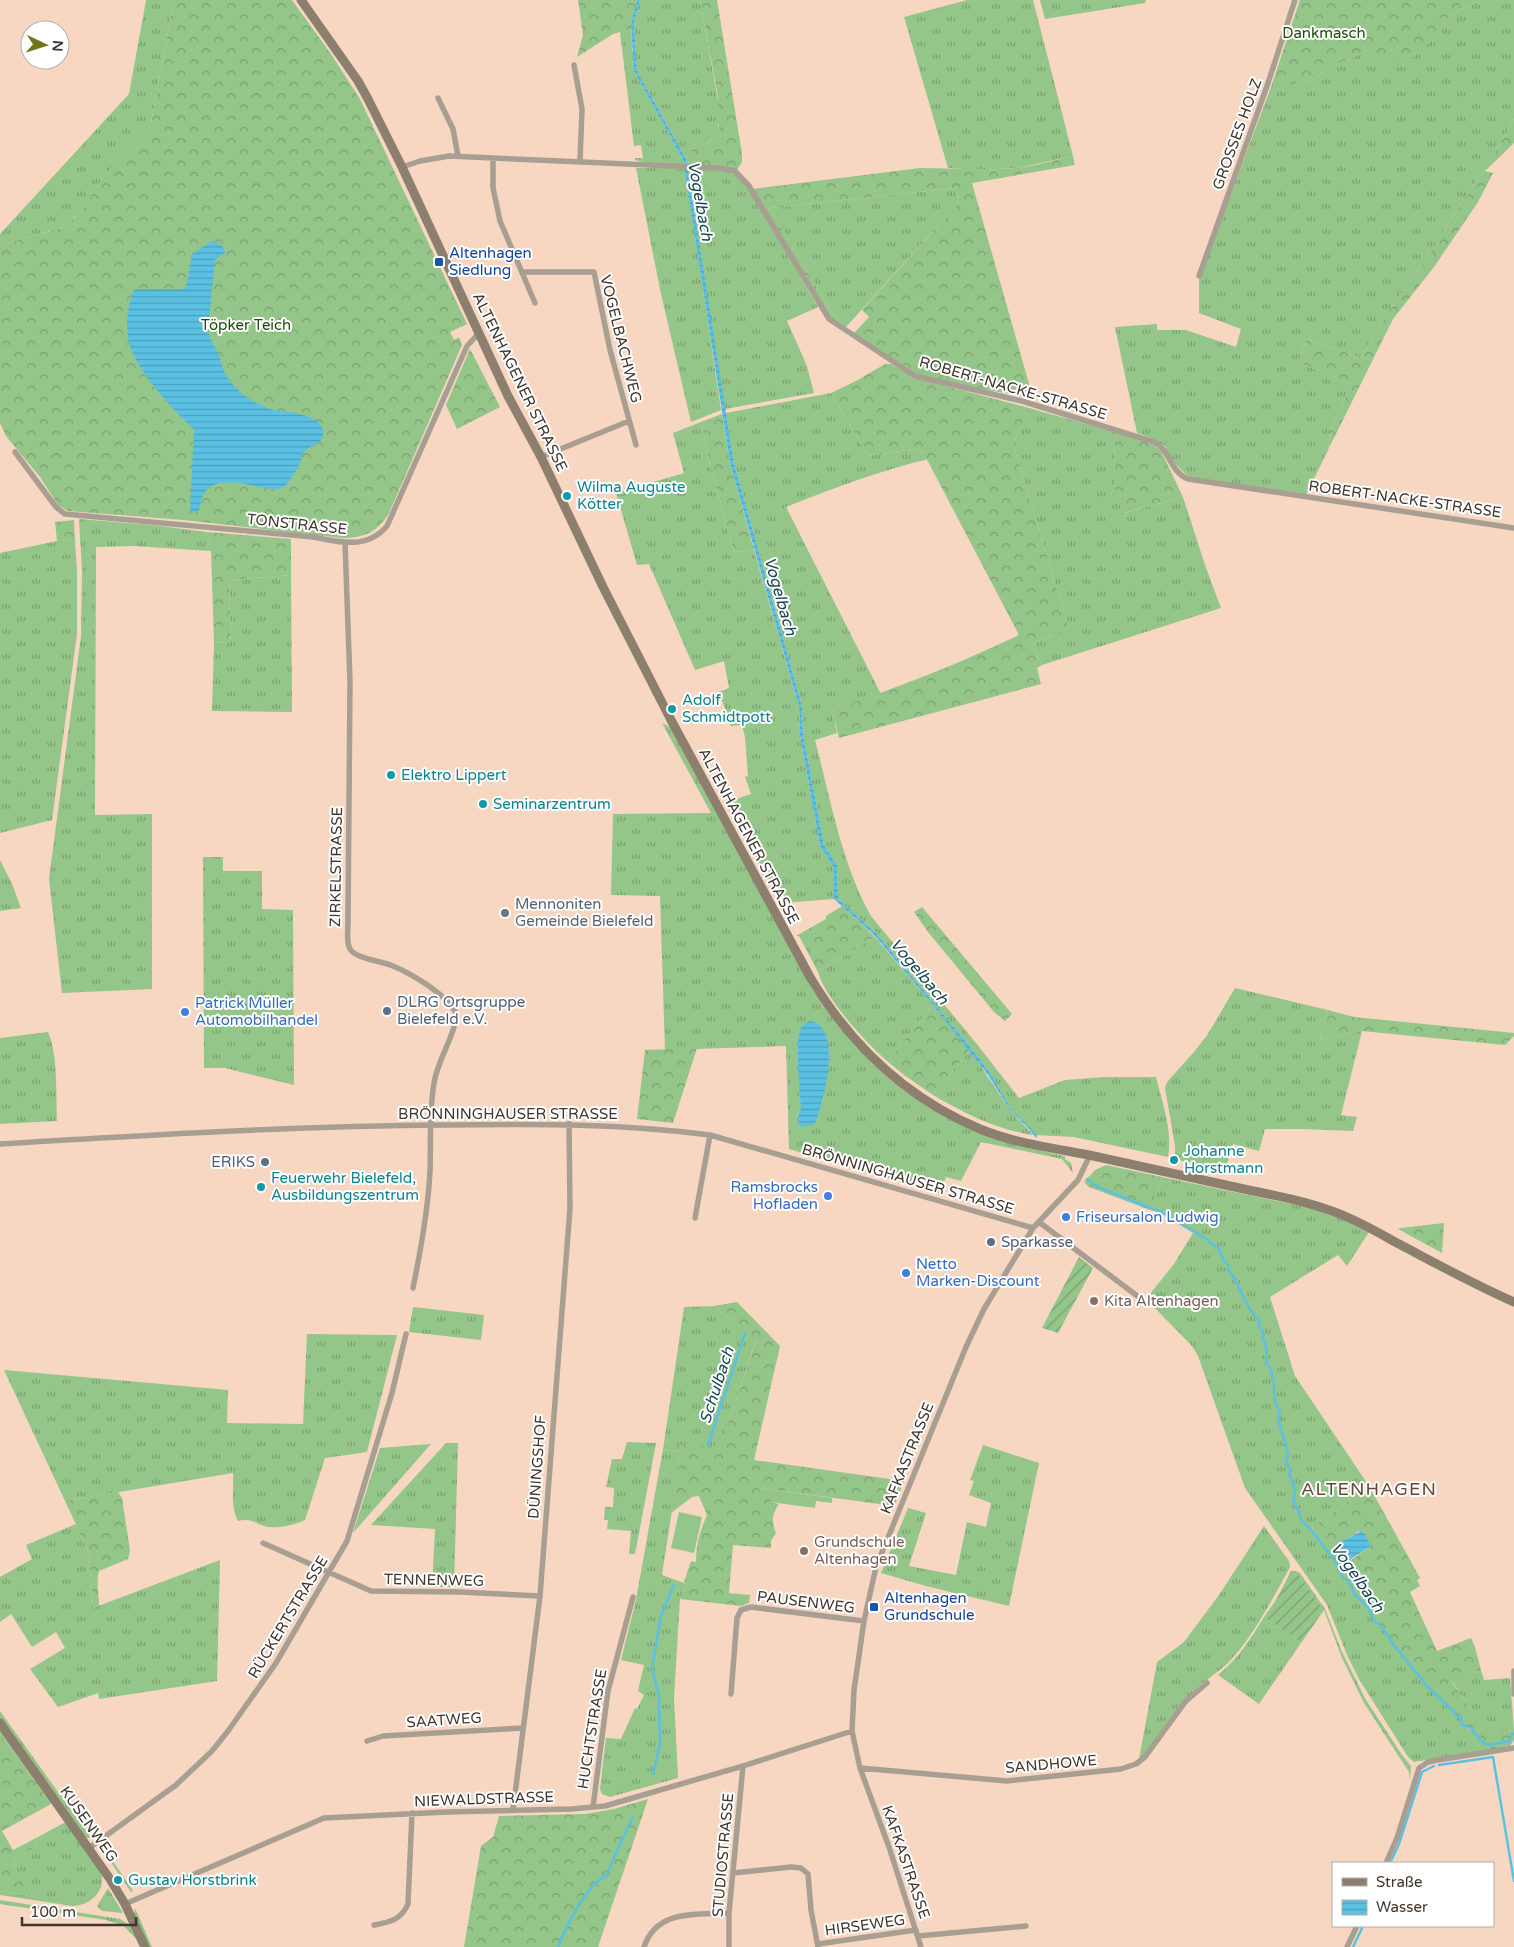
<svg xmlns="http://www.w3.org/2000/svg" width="1514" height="1947" viewBox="0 0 1514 1947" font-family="'Varela Round',sans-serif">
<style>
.grass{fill:url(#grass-tufts);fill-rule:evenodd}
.forest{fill:url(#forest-crowns);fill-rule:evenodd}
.garden{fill:url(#garden-furrows)}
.pitch{fill:#94c589}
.water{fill:url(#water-rules)}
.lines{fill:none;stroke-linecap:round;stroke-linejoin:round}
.stream{stroke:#5bc1e4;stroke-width:2.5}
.street{stroke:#a89e92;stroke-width:5.5}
.secondary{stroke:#8d7f6d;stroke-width:9}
.transit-dot{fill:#1a4fb4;stroke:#fff;stroke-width:2}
.culture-dot{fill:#0f9aa8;stroke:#fff;stroke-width:2}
.worship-dot{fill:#6b7280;stroke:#fff;stroke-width:2}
.service-dot{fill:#5c6f8a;stroke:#fff;stroke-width:2}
.shop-dot{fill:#3f7fe0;stroke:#fff;stroke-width:2}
.education-dot{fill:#8d6e63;stroke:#fff;stroke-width:2}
.labels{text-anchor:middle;stroke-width:4;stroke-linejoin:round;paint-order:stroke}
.park-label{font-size:15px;fill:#1a4d0a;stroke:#fff}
.street-label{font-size:15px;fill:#41352d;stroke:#fff}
.transit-label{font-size:15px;fill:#164399;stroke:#fff;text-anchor:start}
.culture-label{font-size:15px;fill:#0d838f;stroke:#fff;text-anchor:start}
.worship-label{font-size:15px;fill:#5b616d;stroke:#fff;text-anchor:start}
.service-label{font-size:15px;fill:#4e5e75;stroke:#fff;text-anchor:start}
.shop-label{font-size:15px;fill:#366cbe;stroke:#fff;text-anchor:start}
.education-label{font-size:15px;fill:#785e54;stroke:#fff;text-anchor:start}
.water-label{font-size:16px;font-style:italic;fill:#184554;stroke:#fff}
.quarter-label{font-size:18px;letter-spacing:1px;fill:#634837;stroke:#fff}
</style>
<defs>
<pattern id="grass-tufts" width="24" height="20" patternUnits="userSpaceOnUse" patternTransform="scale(1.25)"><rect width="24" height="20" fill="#94c589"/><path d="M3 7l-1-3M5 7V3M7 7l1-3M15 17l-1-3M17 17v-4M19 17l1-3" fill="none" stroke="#7aa170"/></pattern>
<pattern id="forest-crowns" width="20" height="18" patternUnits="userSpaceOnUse" patternTransform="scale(1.25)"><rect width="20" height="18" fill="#94c589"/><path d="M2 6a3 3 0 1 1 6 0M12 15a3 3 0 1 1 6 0" fill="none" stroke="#7aa170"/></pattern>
<pattern id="garden-furrows" width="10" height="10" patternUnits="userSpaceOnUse" patternTransform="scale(1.25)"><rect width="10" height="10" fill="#94c589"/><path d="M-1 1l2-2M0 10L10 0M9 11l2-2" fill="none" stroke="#7aa170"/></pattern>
<pattern id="water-rules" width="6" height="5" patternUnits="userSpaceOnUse" patternTransform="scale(1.25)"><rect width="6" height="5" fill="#5bc1e4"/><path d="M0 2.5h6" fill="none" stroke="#4d9eb9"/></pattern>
</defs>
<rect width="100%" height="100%" fill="#f8d7c2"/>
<path class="grass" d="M146 0H174L150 129 121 155 95 189 82 210 65 227 4 244 0 239V234L129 94Z
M640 0H700L720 112C719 135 714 143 691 150L696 165H687L686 159 637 71 634 24Z
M967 0H1033L1073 156 1018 168 976 170 948 168 904 17Z
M1040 0H1146L1145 3 1045 19Z
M1480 0H1514V119L1484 172 1478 177 1426 259 1380 323 1362 358 1307 339 1298 362 1351 384 1330 432 1328 450 1306 495 1189 477 1172 461 1165 446 1151 438 1137 433 1115 327 1157 324V330H1186L1236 347 1241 329 1199 313V279L1270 90 1284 85 1309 82 1332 67 1369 50 1383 59 1432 41 1449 16Z
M631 29 634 71 683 160 684 165 647 163 635 160V158H643L641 145 634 146 620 32Z
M636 168H685L721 410 691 422 661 294Z
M687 168 730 172 738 176 751 192 818 307 787 321 807 366 814 393 725 409Z
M955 188 959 199 956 206 845 328 837 323 838 316 830 310 770 208Z
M831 393 868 456 913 449 923 452 928 459C879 471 833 488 786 507L881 694 832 709 837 733 815 740C830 797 842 865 871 916L976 1043 1019 1098 1065 1080 1104 1077H1156C1162 1102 1173 1131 1168 1157L1074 1137 1036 1135 1011 1109 991 1074 971 1048 877 934 838 899 837 867 824 845 803 734 802 706 734 463 726 413Z
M1029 408 1115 432 1114 485 1124 513 1183 497 1205 565 1221 608 1042 665 1031 644 1069 628 1013 444Z
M701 422 710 464 734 552 754 550 799 707 800 735 820 846 834 868V899L781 903 727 802 751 794 745 777 748 776 745 737 742 725 731 726 719 692 729 688 724 661 695 670 649 564 637 565 616 493 684 473 673 433Z
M79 519 152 525 207 532 211 551 134 546 96 547 95 815 152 814V989L62 993 49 879 81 636 82 571Z
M75 540 77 571V634L52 820 0 833V553L57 541Z
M291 575 292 712 212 711 214 643 231 642 229 580Z
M662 723 670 727 812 989C879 1089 947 1132 1065 1156V1159L1071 1163 1073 1173 1062 1159 981 1142 961 1181 946 1177 940 1193 789 1149 786 1046 665 1050 660 896 611 895 613 814 711 813ZM799 1032 828 1068 823 1098 815 1124 797 1116 801 1109Z
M203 857H223V871H262V909L293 910 294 1085 225 1068H204Z
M0 860 12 884 21 908 0 911Z
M875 937 933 1005 887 1061C866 1043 825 998 818 972Z
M1235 988 1328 1010 1320 1040 1362 1031 1341 1115 1357 1117 1353 1131 1303 1129H1265L1259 1151 1233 1144 1224 1173 1223 1171 1175 1159V1146L1165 1088 1167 1082 1194 1052 1208 1034Z
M48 1032C58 1054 56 1096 57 1121L0 1124V1038Z
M970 1050 1010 1110 1033 1135C997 1130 964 1113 933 1095Z
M1162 1177 1310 1208 1329 1213 1369 1232 1347 1266 1338 1255 1270 1297 1295 1376 1369 1486 1310 1529 1331 1556 1345 1580 1349 1581 1369 1608 1373 1620 1379 1624 1389 1639C1408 1665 1430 1689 1453 1711L1455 1715 1461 1717 1464 1727C1471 1728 1487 1743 1490 1750L1414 1762 1408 1757 1359 1679 1347 1655 1327 1605 1245 1488 1198 1356 1192 1346 1146 1299 1174 1264 1193 1233 1161 1213 1150 1210Z
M714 1306 756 1339 720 1449 664 1443 684 1307Z
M413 1307 484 1315 481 1340 409 1332Z
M307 1334 397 1335 367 1452 325 1458 305 1520C293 1525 283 1528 269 1527 256 1525 253 1517 238 1521 230 1506 234 1489 233 1473L65 1501 4 1370 228 1390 227 1423 303 1424Z
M627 1442 656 1443 635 1554H629L631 1531 607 1529 608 1520H604L605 1507H613L614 1488 606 1487 612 1459H622Z
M446 1443H458L454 1587H432L435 1529 371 1525Z
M431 1444 353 1533 380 1448Z
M983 1445 1039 1463 1009 1606 926 1586 881 1573 908 1508 926 1513 909 1566 956 1575 967 1522 986 1527 991 1503 969 1495 974 1481 970 1480Z
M663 1449 681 1452 662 1575 687 1584 680 1599 674 1698 678 1778 610 1797 602 1794 600 1789 606 1738 621 1739 635 1708 637 1709 644 1695 638 1691 644 1665 621 1660 636 1600Z
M76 1524 89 1552 93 1608 220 1560 217 1681 99 1699 98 1693 58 1707 30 1669 65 1648 56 1632 32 1647 11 1614 0 1622V1577L32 1559 26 1545Z
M1264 1526 1289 1561 1290 1567C1273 1598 1252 1639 1227 1664 1217 1673 1204 1681 1194 1691 1175 1710 1161 1733 1145 1755L1139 1759 1157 1662 1184 1642 1219 1595Z
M1296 1571 1300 1573 1325 1609 1342 1652 1366 1700 1402 1755 1411 1766 1410 1780 1409 1772 1364 1703 1342 1658 1324 1610Z
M1264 1617 1301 1643 1259 1704 1218 1675C1238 1659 1251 1638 1264 1617Z
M1481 1670 1484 1680 1510 1678 1514 1730 1487 1733 1452 1681Z
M0 1711 91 1838H86L0 1718Z
M0 1729 51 1801V1804L0 1734Z
M64 1823H67L100 1869C108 1889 92 1905 73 1906L0 1895V1891L29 1896 14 1865 15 1858 36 1847 38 1837Z
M102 1845 133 1891 131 1892 100 1846Z
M108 1888 123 1913 102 1911 97 1906Z
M0 1900 120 1919 132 1927 142 1947H140L136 1939 124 1926 106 1920 0 1904Z
M135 1908 152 1947H149L134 1914Z"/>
<path class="forest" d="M174 0H292L331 54 360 99 467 324 450 332 454 340 459 337 462 345 389 513C378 532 364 538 342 538L183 520 68 511 58 505 40 477 6 436 0 423V239L4 244 65 227 82 210 95 189 121 155 150 129Z
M578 0H637L631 29 613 34 577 57 583 35Z
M700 0H717L742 154V162L737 170 696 165 691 150 710 142 719 127 718 97Z
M1300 0H1480L1449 16 1432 41 1410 60 1383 59 1369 50 1332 67 1309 82 1287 85 1269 93Z
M1514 119V143L1485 171 1493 173 1478 202 1434 267 1393 319 1328 450 1330 432 1351 384 1298 362 1307 339 1362 358 1380 323 1426 259 1478 177 1484 172Z
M1073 156 1075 165 972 183 1033 398 976 388 916 374 854 333 869 317 862 310 956 206 959 199 955 188 770 208 830 310 838 316 837 323 830 318 752 189 920 168C953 168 984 171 1017 168 1035 166 1055 160 1073 156Z
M470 349 500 407 457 429 446 405Z
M885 364H891L915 378 1029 408 1013 444 1069 628 1031 644 1042 665 1037 668 1041 684 839 738 832 709C896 689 958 664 1019 635L923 452 913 449 868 456 831 393 856 381Z
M722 414 730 463 754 550 734 552 710 464 701 422Z
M1115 432 1154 445 1161 451 1183 497 1123 513 1114 485Z
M74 520 75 540 57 541 55 522Z
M207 532 291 539V575L229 580 231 642 214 643 211 551Z
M842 906 875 937 818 972 799 936H796L826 919V916Z
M922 907 1012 1014 1005 1021 994 1012 928 932 914 912Z
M933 1005 970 1050 933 1095 904 1075 887 1061Z
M1328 1010 1354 1017 1514 1033V1036L1505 1045 1362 1031 1320 1040Z
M697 1048 673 1123 637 1119 645 1050Z
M1106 1165 1162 1177 1150 1210 1089 1187 1084 1182 1095 1170Z
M1444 1223 1442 1253 1398 1229 1401 1228Z
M737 1302 780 1346 754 1460 904 1481 894 1506 760 1488 771 1495 770 1502 779 1504C772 1514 771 1521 776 1533L771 1541V1548L733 1545 729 1593 750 1595 749 1603 741 1606 680 1599 687 1584 684 1582 691 1561 696 1562C696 1545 700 1531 707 1515L699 1496 692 1497 671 1513 681 1452 663 1449 664 1443 720 1448 756 1340 714 1306Z
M1369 1486 1420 1578 1417 1580 1420 1586 1410 1592 1437 1651 1471 1638 1475 1647 1481 1670 1452 1682 1487 1732 1514 1730V1740L1510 1746 1490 1750 1471 1728 1462 1725 1461 1717 1455 1715 1453 1711 1427 1686 1393 1644 1387 1633 1379 1624 1373 1620 1369 1608 1354 1594 1349 1581 1343 1578C1341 1568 1319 1539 1311 1531L1310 1529ZM1359 1531 1371 1546 1350 1561 1339 1544Z
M118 1492 122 1498 130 1550 128 1559 99 1571C96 1582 99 1594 99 1606L93 1608 89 1552 65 1501Z
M0 1734 51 1804 2 1831 13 1850 38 1837 36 1847 15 1858 14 1865 30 1896 0 1891Z
M648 1799 598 1947H464L481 1846 493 1837 499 1816 585 1814 614 1809Z"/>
<path class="garden" d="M1079 1257 1093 1268 1058 1333 1042 1328Z
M1291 1571H1296L1324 1610 1301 1643 1264 1617 1276 1600Z"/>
<path class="pitch" d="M760 1488 832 1498V1503L816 1501 815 1508 770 1502V1495L759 1494Z
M679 1512 702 1517 694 1553 671 1548Z"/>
<path class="water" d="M637 0H640L634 24 637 71 686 159 734 463 802 706 803 734 824 845 837 866 838 899 877 934 971 1048 991 1074 1011 1109 1032 1130 1031 1131 1010 1110 988 1075 933 1005 875 936 834 899V868L820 846 800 735 799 707 730 463 683 160 634 71 631 25Z
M212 241 221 245 226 252 215 260 208 329C209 339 214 345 218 353 221 360 222 368 226 375 231 384 241 394 250 399 257 404 266 408 274 410 288 413 326 413 323 436 321 444 312 445 306 450 301 454 302 458 300 463 298 469 293 474 290 480 287 484 284 488 279 489 259 491 217 469 203 495 201 500 201 506 199 510L193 513 190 508 194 429C175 413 137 370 130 346 125 331 127 302 135 289H184L187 283 192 254Z
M811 1021C844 1028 823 1104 815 1124L801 1127C796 1120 797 1116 801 1109 800 1092 795 1044 800 1031 802 1025 805 1022 811 1021Z
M1361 1531 1364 1533 1371 1546 1348 1561 1340 1550 1339 1543Z"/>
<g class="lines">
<path class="stream" d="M1031 1130 1036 1136
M1087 1179 1098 1187 1161 1212 1207 1239 1211 1244 1219 1248 1223 1260 1229 1266 1228 1270C1240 1282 1245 1310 1259 1319V1325L1264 1335 1262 1338 1265 1343 1267 1352 1266 1363 1271 1369 1273 1381
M1274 1385 1275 1402 1280 1412C1275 1424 1288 1443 1288 1456 1287 1459 1287 1462 1286 1464L1291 1469 1289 1475C1294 1481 1296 1494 1293 1501L1299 1511 1301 1520C1309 1526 1341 1567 1343 1578L1349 1581 1354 1594 1369 1608 1373 1620 1379 1624 1387 1634 1393 1644 1427 1686 1453 1711 1455 1715 1461 1717 1462 1725 1471 1728 1481 1741 1488 1745 1510 1741 1511 1735 1514 1734
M708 1445 745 1333
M1439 1765 1493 1757 1514 1881
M653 1774 660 1744 659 1697 652 1667 661 1616 674 1585
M1390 1863 1399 1844 1422 1772 1434 1766
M558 1947C566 1927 586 1884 606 1876L632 1818
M1353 1947 1363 1926"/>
<path class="street" d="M574 65 582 109 580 161
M438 98 453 129 458 156
M493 158V188L500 221 535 303
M402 167 420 161 449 156 717 168 735 171 749 186 829 319 915 376 1022 401 1154 442C1170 449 1169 471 1188 479L1514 528
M522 272H594L610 350 636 445
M1199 276 1267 86 1295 0
M15 452 56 507 65 514 313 537C339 542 367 550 387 526L467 346 479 333
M541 457 629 421
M345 543 350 682 348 922C348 930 346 942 350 949 356 959 382 961 393 966 412 974 448 995 457 1015 454 1037 438 1059 434 1083 429 1113 431 1142 430 1171 428 1211 421 1249 413 1288
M0 1144C148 1135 297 1126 446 1125 536 1124 621 1123 710 1135L1033 1228
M695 1218 710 1135
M1039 1222 1144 1301
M263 1543 371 1591 460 1592 540 1596
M1514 1671V1694
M731 1694 737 1618 741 1610 751 1607 864 1621
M367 1741 383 1736 523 1728
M860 1768 1007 1781 1121 1769 1136 1764 1145 1757 1186 1701 1207 1683
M593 1807 608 1691 633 1597
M513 1810 540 1596 570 1208 569 1123
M89 1848 176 1785 212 1751 228 1731 276 1663 347 1541 392 1393 406 1334
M1386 1863 1397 1838 1419 1768 1428 1762 1438 1760 1514 1748
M733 1873 791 1867 801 1868 808 1874 811 1910 818 1947
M125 1904 324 1818 447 1812 571 1809 605 1806 743 1766 852 1731
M374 1925C390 1922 401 1920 408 1904L412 1813
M918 1936 1026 1926
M818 1944 916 1930
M644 1947C657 1909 696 1915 729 1913
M729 1947V1913L743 1766
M921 1947 889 1847 860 1768 852 1731 854 1690 864 1621 876 1567 966 1347 984 1309 1033 1228 1078 1180 1090 1155
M1347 1947 1357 1926"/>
<path class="secondary" d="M301 0 358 81 368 99 402 167 508 396 541 457 603 587 671 720 810 977C850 1044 906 1098 980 1129 1014 1143 1052 1148 1089 1155 1136 1165 1183 1176 1230 1186 1261 1193 1293 1198 1323 1208 1350 1216 1375 1231 1399 1244 1437 1264 1475 1285 1514 1302
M0 1723 110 1879 125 1904 145 1947"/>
</g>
<g class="transit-dot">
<rect x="434" y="257" width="10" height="10" rx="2.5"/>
<rect x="869" y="1602" width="10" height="10" rx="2.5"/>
</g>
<g class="culture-dot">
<circle cx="567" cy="496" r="5"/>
<circle cx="672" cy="709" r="5"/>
<circle cx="391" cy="775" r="5"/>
<circle cx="483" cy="804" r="5"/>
<circle cx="1174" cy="1160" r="5"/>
<circle cx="261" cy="1187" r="5"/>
<circle cx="118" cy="1880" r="5"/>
</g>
<circle class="worship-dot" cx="505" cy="913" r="5"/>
<g class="service-dot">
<circle cx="387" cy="1011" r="5"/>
<circle cx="265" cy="1162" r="5"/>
<circle cx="991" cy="1242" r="5"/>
</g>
<g class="shop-dot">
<circle cx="185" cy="1012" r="5"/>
<circle cx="828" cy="1196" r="5"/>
<circle cx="1066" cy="1217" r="5"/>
<circle cx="906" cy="1273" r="5"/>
</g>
<g class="education-dot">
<circle cx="1094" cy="1301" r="5"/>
<circle cx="804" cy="1551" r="5"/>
</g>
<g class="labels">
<g class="park-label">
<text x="1324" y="38">Dankmasch</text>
<text x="246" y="330">Töpker Teich</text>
</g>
<g class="street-label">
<text transform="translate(1237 134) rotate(-70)" y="5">GROSSES HOLZ</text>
<text transform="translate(621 339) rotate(76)" y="5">VOGELBACHWEG</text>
<text transform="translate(520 382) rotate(64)" y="5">ALTENHAGENER STRASSE</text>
<text transform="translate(1013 388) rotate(16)" y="5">ROBERT-NACKE-STRASSE</text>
<text transform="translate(1405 499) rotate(8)" y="5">ROBERT-NACKE-STRASSE</text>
<text transform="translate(297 524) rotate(6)" y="5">TONSTRASSE</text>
<text transform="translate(749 836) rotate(62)" y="5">ALTENHAGENER STRASSE</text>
<text transform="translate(336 867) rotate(-89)" y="5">ZIRKELSTRASSE</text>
<text x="508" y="1119">BRÖNNINGHAUSER STRASSE</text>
<text transform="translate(908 1179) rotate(16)" y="5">BRÖNNINGHAUSER STRASSE</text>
<text transform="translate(907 1458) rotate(-68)" y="5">KAFKASTRASSE</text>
<text transform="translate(537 1467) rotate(-86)" y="5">DÜNINGSHOF</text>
<text transform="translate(434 1580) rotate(1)" y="5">TENNENWEG</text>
<text transform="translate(806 1602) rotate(7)" y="5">PAUSENWEG</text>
<text transform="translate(288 1617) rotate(-59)" y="5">RÜCKERTSTRASSE</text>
<text transform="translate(444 1720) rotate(-4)" y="5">SAATWEG</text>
<text transform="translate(592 1729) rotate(-81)" y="5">HUCHTSTRASSE</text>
<text transform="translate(1051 1764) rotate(-5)" y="5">SANDHOWE</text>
<text transform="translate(484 1799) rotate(-2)" y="5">NIEWALDSTRASSE</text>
<text transform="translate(89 1824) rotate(55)" y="5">KUSENWEG</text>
<text transform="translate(723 1855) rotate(-85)" y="5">STUDIOSTRASSE</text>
<text transform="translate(906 1862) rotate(71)" y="5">KAFKASTRASSE</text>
<text transform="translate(865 1925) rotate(-8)" y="5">HIRSEWEG</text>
</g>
<g class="transit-label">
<text x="449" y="258">Altenhagen<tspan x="449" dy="17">Siedlung</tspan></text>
<text x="884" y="1603">Altenhagen<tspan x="884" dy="17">Grundschule</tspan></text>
</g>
<g class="culture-label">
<text x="577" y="492">Wilma Auguste<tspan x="577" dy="17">Kötter</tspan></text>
<text x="682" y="705">Adolf<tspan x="682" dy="17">Schmidtpott</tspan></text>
<text x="401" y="780">Elektro Lippert</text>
<text x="493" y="809">Seminarzentrum</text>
<text x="1184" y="1156">Johanne<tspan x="1184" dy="17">Horstmann</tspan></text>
<text x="271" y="1183">Feuerwehr Bielefeld,<tspan x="271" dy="17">Ausbildungszentrum</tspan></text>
<text x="128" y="1885">Gustav Horstbrink</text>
</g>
<g class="worship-label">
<text x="515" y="909">Mennoniten<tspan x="515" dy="17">Gemeinde Bielefeld</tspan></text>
</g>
<g class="service-label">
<text x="397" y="1007">DLRG Ortsgruppe<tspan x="397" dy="17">Bielefeld e.V.</tspan></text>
<text x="255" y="1167" text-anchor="end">ERIKS</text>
<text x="1001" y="1247">Sparkasse</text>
</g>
<g class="shop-label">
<text x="195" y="1008">Patrick Müller<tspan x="195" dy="17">Automobilhandel</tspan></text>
<text x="818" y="1192" text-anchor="end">Ramsbrocks<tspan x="818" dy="17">Hofladen</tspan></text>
<text x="1076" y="1222">Friseursalon Ludwig</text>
<text x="916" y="1269">Netto<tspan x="916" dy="17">Marken-Discount</tspan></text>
</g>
<g class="education-label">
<text x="1104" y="1306">Kita Altenhagen</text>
<text x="814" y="1547">Grundschule<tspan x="814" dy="17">Altenhagen</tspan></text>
</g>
<g class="water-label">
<text transform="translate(701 201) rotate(80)" y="6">Vogelbach</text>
<text transform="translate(781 596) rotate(74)" y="6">Vogelbach</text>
<text transform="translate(920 971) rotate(50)" y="6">Vogelbach</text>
<text transform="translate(716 1385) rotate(-72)" y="6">Schulbach</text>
<text transform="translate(1358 1577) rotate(55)" y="6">Vogelbach</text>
</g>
<g class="quarter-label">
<text x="1369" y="1495">ALTENHAGEN</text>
</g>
</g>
<rect x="1332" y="1862" width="162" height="65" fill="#ffffff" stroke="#b3aeab"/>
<rect x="1342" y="1878" width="25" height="8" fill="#8d7f6d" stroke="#b3aeab"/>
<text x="1376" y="1887" font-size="15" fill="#41352d">Straße</text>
<rect x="1342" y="1900" width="25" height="15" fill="url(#water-rules)" stroke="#b3aeab"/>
<text x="1376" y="1912" font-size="15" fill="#41352d">Wasser</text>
<g transform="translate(45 45) rotate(94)"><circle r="24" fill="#ffffff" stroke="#b3aeab"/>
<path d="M0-4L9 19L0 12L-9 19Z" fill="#73751c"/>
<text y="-8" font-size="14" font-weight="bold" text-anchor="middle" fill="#41352d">N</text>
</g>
<path d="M22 1917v8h114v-8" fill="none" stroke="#41352d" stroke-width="2.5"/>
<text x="30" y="1917" font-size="15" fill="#41352d" stroke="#ffffff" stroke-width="4" paint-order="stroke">100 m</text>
</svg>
